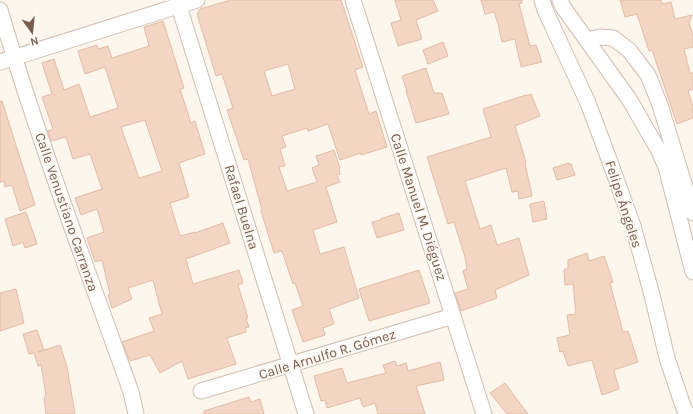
<svg xmlns="http://www.w3.org/2000/svg" width="693" height="414" viewBox="0 0 693 414" font-family="Karla,sans-serif">
<style>
.building{fill:#f3d5c3;stroke:#e6bba3;fill-rule:evenodd}
.lines{fill:none;stroke-linecap:round;stroke-linejoin:round}
.street-casing{stroke:#d1beb0;stroke-width:17}
.street{stroke:#fff;stroke-width:15}
.labels{text-anchor:middle;stroke-width:3.5;stroke-linejoin:round;paint-order:stroke}
.street-label{font-size:14px;fill:#7a5c4d;stroke:#fffaf3}
</style>
<rect width="100%" height="100%" fill="#fdf6ec"/>
<path class="building" d="M231 0H341L363 67 355 70 369 114 376 111 387 147 361 155V153L340 160 328 124 308 131 307 128 282 136 286 147 280 149 285 166 279 167 287 191 317 182 312 168 319 165 316 156 334 150 340 168 339 169 340 174 337 175 340 182 326 187 337 222 313 230 320 254 344 247 359 298 329 309 334 324 323 328 325 335 303 342 292 310 303 306 295 283 293 284 282 251 274 253 261 211 262 210 248 159 244 160 227 110 233 108 222 74 216 76 197 14 200 9ZM288 64 295 89 272 96 264 71Z
M395 0H433L438 11 416 20 422 39 398 46 391 23 401 20Z
M481 0H522V3L519 4 530 46 536 45 542 62 521 67 515 39 502 42 498 24 494 12 485 14Z
M620 0H661L662 4 671 2 675 19 692 15 689 23 693 36V47L684 49 690 73H693V89L688 91 693 106V118L677 124 652 50 649 51 637 14 625 17Z
M163 21 184 88 180 89 191 123 195 121 205 154 179 163 189 197 170 203 180 236 195 232V233L223 223 230 243 186 259 193 284 239 270 243 283 238 285 248 318 246 319 249 327 245 328 246 332 227 338 236 364 188 379 182 361 160 373 150 355 130 361 122 342 154 331 149 318 162 314 153 280 128 288 132 299 112 308 108 295 110 294 102 260 95 262 87 238 104 232 97 209 81 215 75 198 102 189 90 154 73 159 66 137 51 141 48 131 53 129 42 97 52 94 42 63 54 59 64 90 79 84 90 117 118 108 105 67 85 74 78 51 97 45 98 49 108 46 112 58 149 46 144 27ZM145 120 162 171 139 178 121 127Z
M443 42 448 56 428 64 423 50Z
M426 68 434 93H442L449 114 416 123 406 91H407L402 76Z
M531 94 540 116 515 126 526 162 525 163 532 196 519 199 518 191 512 192 506 168 465 181 480 229 491 225 497 245 519 238 529 275 495 290 497 298 461 311 455 293 468 289 463 271 467 269 465 257 454 222 448 224 427 157 491 137 483 109 526 95V96Z
M0 101H2L35 205 20 211 12 185 5 187 4 181 0 182Z
M569 163V164H571L575 175 557 180 553 168Z
M544 201 547 219 533 222 530 204Z
M26 212 37 244 25 248 23 242 13 246 5 219Z
M399 213 404 230 377 238 372 222 381 220 380 219Z
M587 253 589 261 604 256 613 282 610 283 623 332 628 331 638 362 614 370 619 389 602 395 592 360 568 366 563 351 560 352 557 338 570 335 567 315 576 314 573 284 565 285 564 270 568 268V260Z
M419 270 430 303 369 321 359 289Z
M16 289 24 323 0 331V293Z
M37 330 44 350 38 352 60 345 67 367 75 414H46L44 398 45 397V395H46L41 365 38 366 34 353 29 354 23 334Z
M395 361 397 366 406 363 408 371 440 362 444 380 416 386 425 414H378L375 403 363 407 360 398 327 408 325 400 321 401 314 376 342 368 347 383 386 373 383 365Z
M505 383 528 414H507L490 393Z
M249 397 251 402 260 399 264 414H204V411Z"/>
<g class="lines">
<g class="street-casing">
<path id="street" d="M177 0 306 414
M353 0 484 414
M542 0 545 10 588 103 610 162 633 226 652 295 667 358 683 406 687 414
M560 0 563 7 629 99 658 149 666 167 693 272
M0 10C38 139 86 266 131 392L136 414
M587 40 600 37 613 38 629 50 648 75 660 105 693 213
M0 62 197 0
M201 391 453 316"/>
</g>
<use href="#street" class="street"/>
</g>
<g class="labels">
<g class="street-label">
<text transform="translate(624 204) rotate(72)" y="5">Felipe Ángeles</text>
<text transform="translate(242 207) rotate(73)" y="5">Rafael Buelna</text>
<text transform="translate(419 207) rotate(72)" y="5">Calle Manuel M. Diéguez</text>
<text transform="translate(67 212) rotate(71)" y="5">Calle Venustiano Carranza</text>
<text transform="translate(327 354) rotate(-17)" y="5">Calle Arnulfo R. Gómez</text>
</g>
</g>
<g transform="translate(32 32) rotate(165)" stroke="#fffaf3" stroke-width="3" paint-order="stroke">
<path d="M0-3L7 15L0 10L-7 15Z" fill="#7a5c4d"/>
<text y="-6" font-size="11" font-weight="bold" text-anchor="middle" fill="#7a5c4d">N</text>
</g>
</svg>
